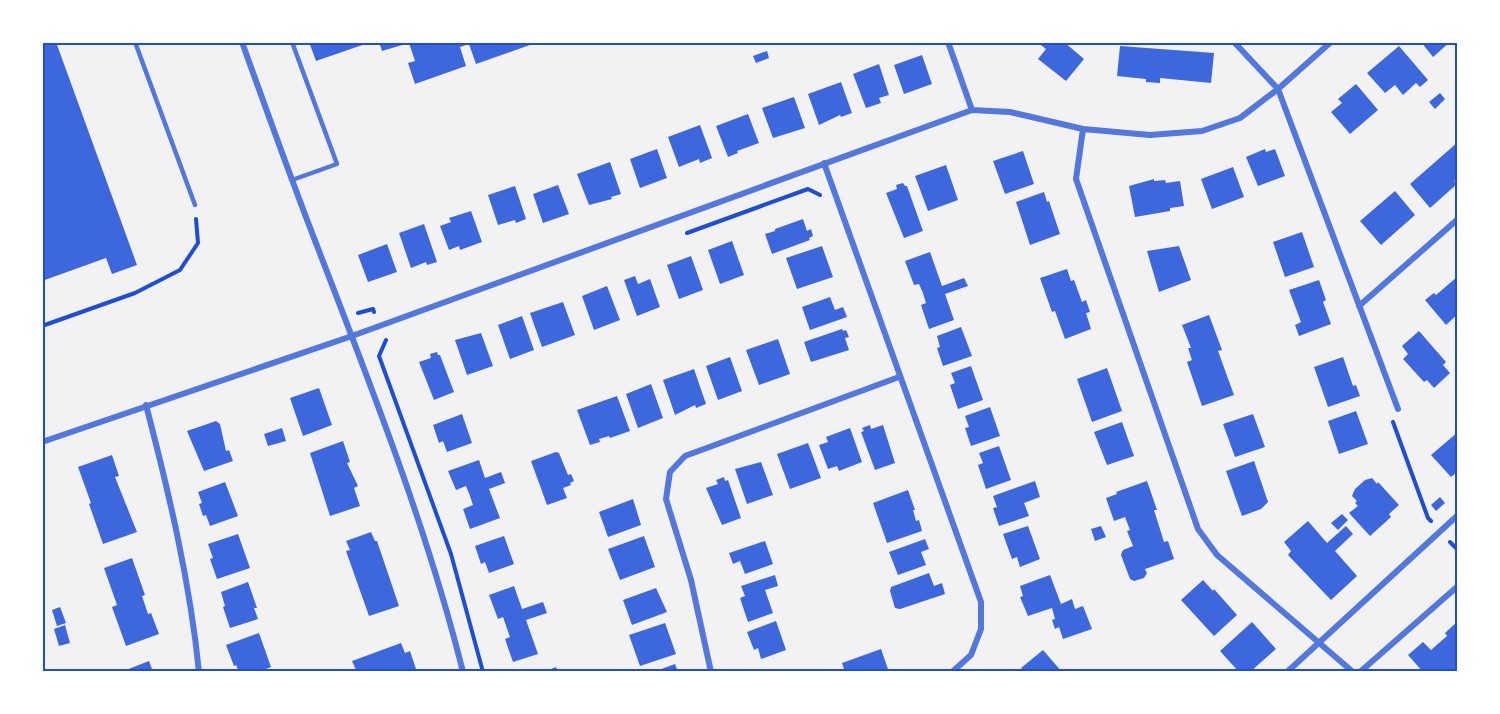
<svg xmlns="http://www.w3.org/2000/svg" width="1500" height="714" viewBox="0 0 1500 714" font-family="Montserrat,sans-serif">
<style>
.building{fill:#3d67dc}
.lines{fill:none;stroke-linecap:round;stroke-linejoin:round}
.path{stroke:#1d4ed8;stroke-width:4}
.service{stroke:#5277de;stroke-width:4.5}
.minor{stroke:#5277de;stroke-width:6}
.neatline{fill:none;stroke:#1d4ed8;stroke-width:2}
</style>
<rect width="100%" height="100%" fill="#f2f2f2"/>
<path class="building" d="M42 42H56L137 265 112 274 106 258 42 281Z
M309 42H371L316 61Z
M379 42H528L530 45 476 64 469 44 460 47 466 66 415 84 408 63 415 61 409 43 382 51Z
M1037 42H1064L1084 59 1066 81 1038 59 1046 49Z
M1421 42H1450L1433 57Z
M1120 46 1214 53 1211 83 1160 78V83L1146 82V79L1117 76Z
M1399 46 1428 80 1420 87 1416 83 1403 95 1395 85 1385 93 1367 73Z
M767 51 769 58 756 63 753 56Z
M922 55 932 84 904 94 894 65Z
M879 64 889 95 879 98 881 103 866 108 853 74Z
M841 82 852 113 841 117 840 115 819 125 808 94Z
M1356 84 1378 110 1350 134 1331 112 1342 103 1338 99Z
M1440 93 1445 99 1435 109 1429 102Z
M794 97 805 128 773 138 762 108Z
M748 114 759 143 737 151 738 153 728 157 716 126Z
M700 125 712 158 700 163 699 159 679 167 668 137Z
M1458 142V178L1454 181 1457 184 1430 208 1410 184Z
M657 149 667 178 640 188 630 159Z
M1265 149 1266 152 1275 149 1285 176 1258 186 1246 157Z
M1023 151 1034 184 1005 194 993 161Z
M610 162 621 194 611 197 612 199 589 205 577 174Z
M946 165 958 200 928 211 915 176Z
M1233 167 1244 197 1212 209 1201 179Z
M1154 179V181L1165 180 1166 183 1180 181 1184 206 1170 208V211L1135 217 1129 186Z
M903 183 905 186H907L923 231 904 238 886 193 897 189 896 185Z
M558 185 569 214 543 223 533 194Z
M515 186 526 219 516 223 515 220 498 225 488 195Z
M1395 191 1415 215 1381 245 1360 221Z
M1044 192 1047 202 1049 201 1060 234 1030 245 1016 202Z
M471 211 482 242 460 250 459 246 449 250 440 226 451 222 449 218Z
M803 219 807 231 811 229 813 236 809 238 810 240 772 254 765 234 775 231V229Z
M424 224 437 262 427 265 426 262 411 268 399 233Z
M1302 232 1314 267 1285 277 1273 242Z
M732 241 744 275 720 284 708 250Z
M387 244 397 272 368 282 358 255Z
M822 246 833 277 797 289 786 258Z
M1179 246 1191 280 1159 292 1147 251Z
M930 252 942 286 964 278 968 286 945 294 954 320 929 329 921 305 926 303 923 293 919 284 914 285 905 261Z
M691 256 703 290 679 299 667 265Z
M1067 269 1071 281 1074 280 1082 302 1086 300 1090 312 1086 313 1091 329 1065 339 1055 311 1052 312 1040 278Z
M635 276 638 284 650 279 660 307 637 316 624 280Z
M1457 277 1458 314 1446 325 1425 300 1434 293 1436 295Z
M1319 280 1326 300 1323 302 1331 324 1299 336 1295 325 1301 322 1289 290Z
M607 286 620 320 594 330 582 296Z
M830 297 835 310 843 307 847 317 810 330 802 307Z
M563 302 575 335 542 347 530 313Z
M1209 315 1222 350 1218 351 1234 395 1202 406 1187 362 1192 360 1188 348H1191L1182 325Z
M522 316 534 350 510 359 498 325Z
M961 327 972 356 943 366 937 348 940 347 937 336Z
M842 329 843 331 846 330 849 337 845 338 849 350 811 362 804 342Z
M1419 331 1446 362 1443 365 1450 373 1434 388 1427 380 1424 382 1403 359 1408 354 1402 346Z
M481 333 493 366 467 375 455 340Z
M778 339 790 374 759 385 746 350Z
M437 352 438 355H440L454 392 434 400 419 362 431 358 430 354Z
M730 357 742 391 718 400 706 366Z
M1343 357 1353 386 1356 385 1360 396 1328 407 1314 367Z
M971 366 983 400 958 409 950 385 955 383 951 373Z
M1107 368 1122 411 1092 422 1077 379Z
M694 369 706 404 696 408 695 405 675 415 663 380Z
M651 384 663 418 638 428 626 394Z
M319 388 332 425 303 436 290 398Z
M617 396 630 431 610 438 609 436 599 439 600 442 590 445 577 410Z
M990 407 1000 436 971 446 965 428 969 427 965 416Z
M1356 411 1368 444 1339 454 1328 421Z
M462 414 472 443 447 452 443 441 439 443 433 425Z
M1253 414 1265 447 1235 457 1223 424Z
M216 421 220 424 226 451 229 450 233 461 204 471 187 431Z
M1122 422 1134 456 1107 465 1094 432Z
M870 425 871 429 883 425 895 463 875 470 861 432 864 431 862 428Z
M282 428 286 441 268 446 264 434Z
M850 428 862 462 839 471 837 466 828 469 819 445 828 442 826 437Z
M1458 432V471L1451 477 1431 455Z
M343 441 350 462 347 463 358 486 354 488 360 506 330 516 310 453Z
M808 443 821 478 790 489 777 454Z
M999 446 1011 480 986 489 978 465 983 463 979 453Z
M556 452 559 453 568 475 571 474 574 481 570 483 571 485 563 488 567 498 547 505 531 461Z
M112 455 119 476 115 477 137 532 103 544 89 504 91 503 78 467Z
M479 460 485 478 501 472 505 483 489 489 500 518 470 529 463 509 473 505 470 496 466 486 456 490 448 471Z
M1254 461 1268 502 1261 509 1242 516 1226 471Z
M761 462 773 495 747 504 735 469Z
M724 477 725 481 728 480 741 518 722 525 706 488 718 484 716 480Z
M1372 478 1377 484 1378 482 1399 505 1389 514 1391 517 1370 536 1349 513 1358 506 1355 503 1357 501 1352 496 1355 489 1365 480Z
M1035 481 1040 497 1024 503 1029 516 999 526 993 508 997 507 993 496Z
M1147 481 1157 510H1154L1164 542 1168 541 1174 559 1145 569 1147 573 1144 578 1134 581 1130 579 1121 555 1123 550 1133 546 1127 531 1130 530 1125 517 1114 521 1106 498 1117 494 1116 492Z
M225 482 238 516 210 526 206 515 203 516 199 504 202 503 198 492Z
M908 490 915 510H913L916 521 919 520 922 531 887 543 873 503Z
M1440 497 1445 503 1436 511 1431 505Z
M633 499 641 525 608 537 599 512Z
M1342 514 1348 520 1338 530 1331 523Z
M1308 521 1327 543 1346 526 1353 534 1335 551 1357 576 1331 600 1288 555 1291 551 1284 542Z
M1028 526 1040 559 1020 567 1017 557 1012 559 1003 534Z
M1101 526 1106 537 1095 541 1091 529Z
M371 532 375 541H377L399 606 369 616 346 551 350 550 346 541Z
M238 534 250 568 217 579 210 559 213 558 208 544Z
M504 536 514 564 489 573 485 562 481 564 475 546Z
M644 536 655 567 620 580 608 549Z
M925 539 929 549 921 552 926 565 898 575 889 552Z
M765 541 773 564 745 574 740 561 733 564 729 553Z
M132 558 145 595 142 596 148 614 151 613 159 634 126 646 112 607 117 605 104 568Z
M929 573 934 586 942 583 945 594 900 609 895 608 890 591 891 587Z
M775 575 778 586 765 590 773 613 748 622 740 598 745 596 741 586Z
M1050 575 1061 604 1072 599 1075 609 1083 606 1092 629 1063 639 1059 627 1055 629 1052 620 1055 619 1052 608 1028 616 1020 597 1023 596 1020 586Z
M1203 580 1213 591 1214 589 1237 615 1214 636 1181 600Z
M248 582 257 608H254L258 619 230 628 223 607 225 606 221 592Z
M514 586 522 609 543 602 547 613 526 620 538 654 513 662 505 639 510 637 503 617 498 619 489 595Z
M656 588 667 612 632 625 623 600Z
M60 607 66 623 57 626 52 610Z
M776 621 786 650 761 659 758 648 754 650 747 632Z
M1458 621V668L1453 672H1423L1408 655 1423 642 1431 650 1447 636 1445 633Z
M1252 622 1276 649 1250 672H1239L1220 651Z
M665 623 676 654 640 666 629 635Z
M65 625 70 643 59 646 54 629Z
M259 633 271 667 258 672H239L236 665 234 666 226 645Z
M401 643 405 653 410 651 417 672H357L352 661Z
M881 649 889 672H845L842 663Z
M1043 650 1062 672H1025L1021 668Z
M149 661 153 672H121Z
M675 664 678 672H653Z
M556 667 558 672H544Z"/>
<g class="lines">
<path class="path" d="M687 233 808 189 820 195
M358 313 373 309 374 312
M42 326 135 293 180 270 198 243 196 219
M386 340 379 356 451 554 483 672
M1393 422 1428 518 1431 521
M1450 542 1458 550"/>
<path class="service" d="M135 42 195 205
M292 180 337 164 292 42"/>
<path class="minor" d="M242 42C267 112 292 182 319 251 372 389 427 528 463 672
M948 42 972 110
M1234 42 1278 89 1398 409
M1083 129 1076 179 1198 529 1217 555 1353 672
M824 163 981 602V629L971 655 952 672
M1359 306 1458 219
M146 405C169 493 190 582 199 672
M42 442 352 336 972 110 1010 112 1083 129 1150 135 1202 131 1240 118 1278 89 1331 42
M711 672 691 580 666 499 670 472 685 456 899 377
M1287 672 1458 515
M1360 672 1458 586"/>
</g>
<rect width="1500" height="714" fill="none" stroke="#ffffff" stroke-width="87"/>
<rect x="44" y="44" width="1412" height="626" class="neatline"/>
</svg>
